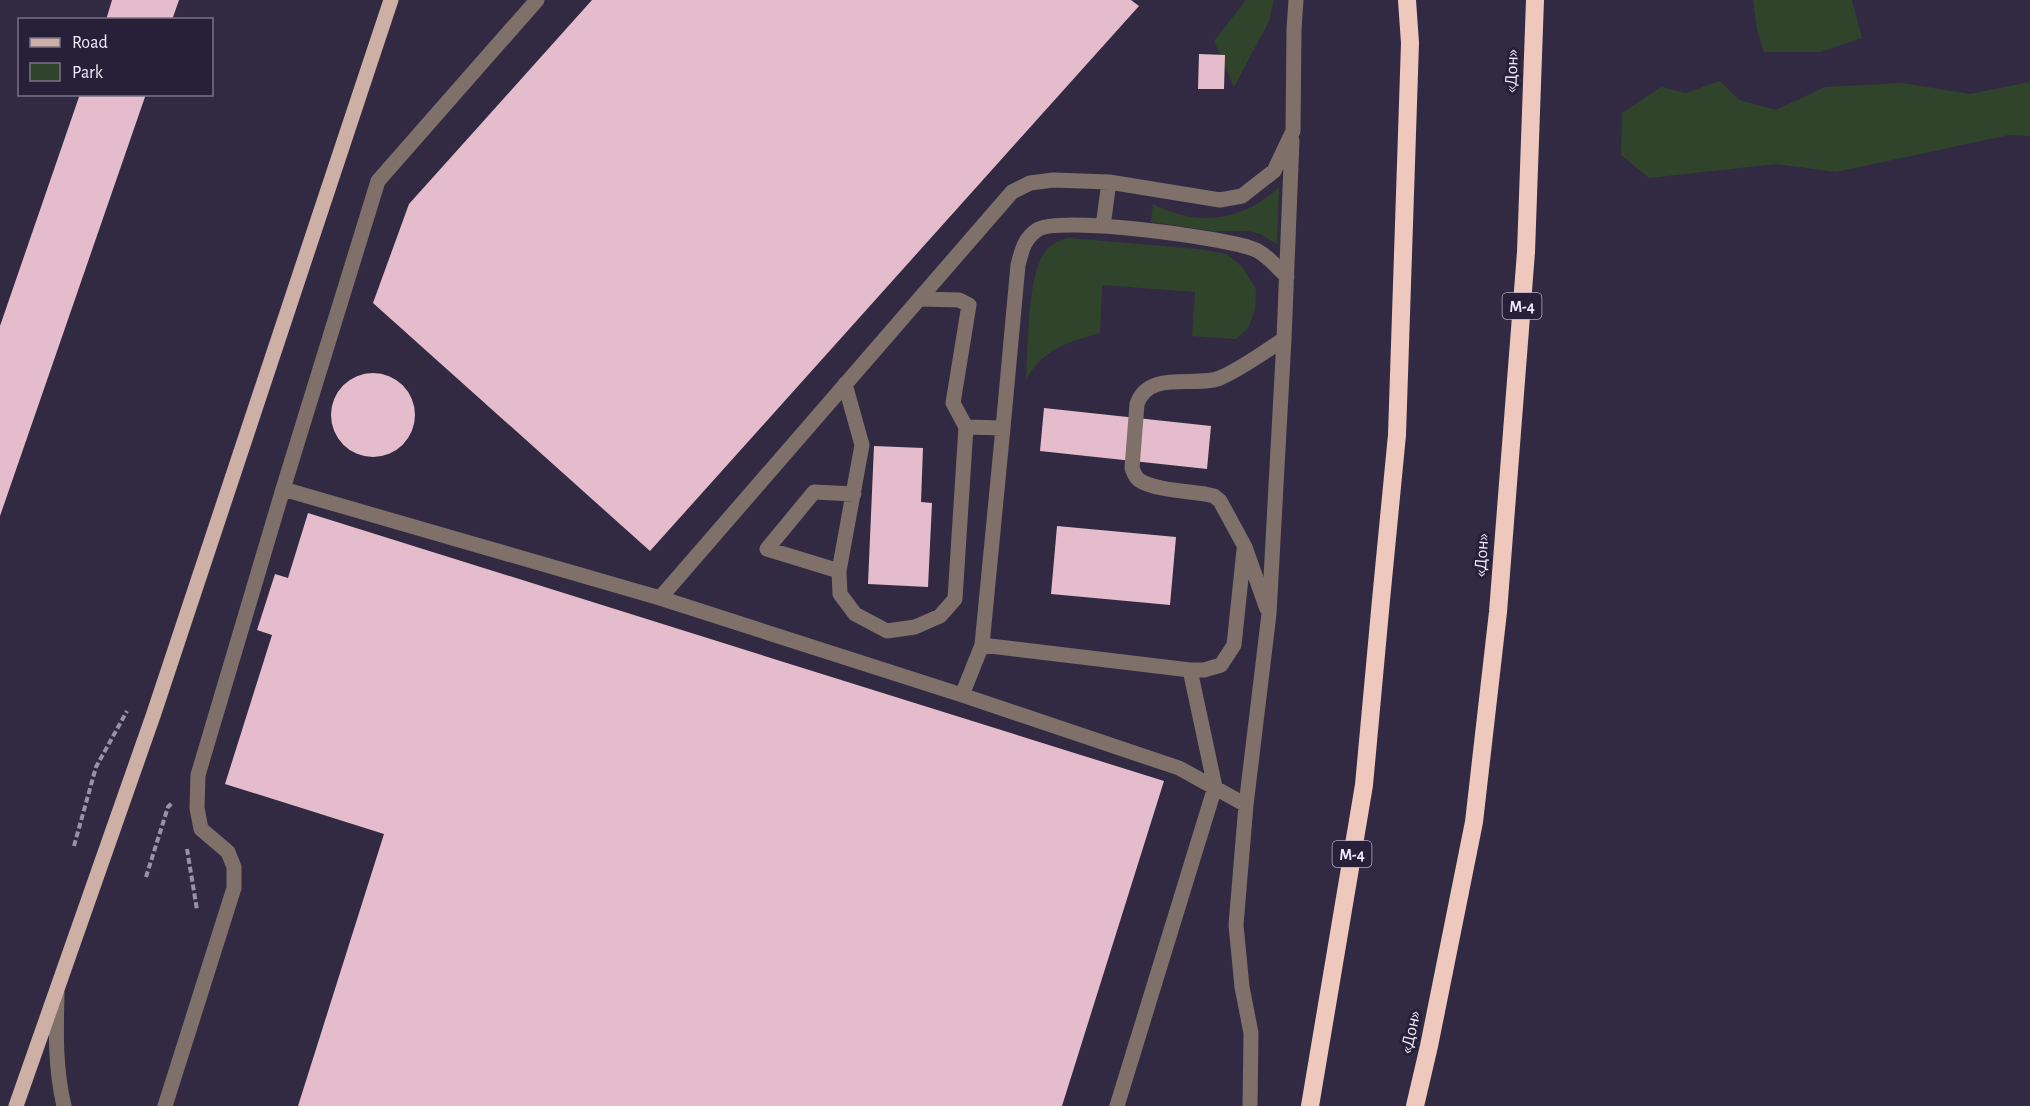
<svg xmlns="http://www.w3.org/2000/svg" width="2030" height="1106" viewBox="0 0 2030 1106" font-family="'Alegreya Sans',sans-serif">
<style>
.green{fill:#30442c}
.building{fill:#e4bccc}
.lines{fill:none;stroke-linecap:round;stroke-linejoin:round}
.path{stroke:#9992a7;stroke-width:4;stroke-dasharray:6 3;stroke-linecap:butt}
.minor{stroke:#7f706a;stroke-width:15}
.major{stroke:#ceafa5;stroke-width:15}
.highway{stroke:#eec8bc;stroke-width:18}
.labels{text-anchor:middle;stroke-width:6;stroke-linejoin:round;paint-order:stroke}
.shield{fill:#282039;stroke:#b3adc1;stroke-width:1.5}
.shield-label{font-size:16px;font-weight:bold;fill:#efeafb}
.street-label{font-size:18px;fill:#efeafb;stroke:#282039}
</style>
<rect width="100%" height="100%" fill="#322a43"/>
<path class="green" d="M1246 0H1274L1269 21 1234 87 1214 41Z
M1753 0H1852L1862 38 1820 52H1764L1757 30Z
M1720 81 1739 100 1776 110 1825 87 1902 83 1970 94 2030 82V136L2009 135 1836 172 1776 164 1649 178 1621 155 1622 113 1661 87 1686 93Z
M1279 187 1277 244 1260 234 1248 231H1214L1151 222 1153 204C1197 227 1243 222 1279 187Z
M1068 238 1198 249 1227 254 1242 267 1256 289 1255 310 1248 328 1236 339 1192 336 1195 292 1102 285 1100 333C1068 342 1042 349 1026 380 1028 349 1027 276 1045 252 1051 243 1058 241 1068 238Z"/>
<path class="building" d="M112 0H179L172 20H106Z
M592 0H1131L1139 6 650 551 373 303 409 204Z
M1199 54 1225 55 1224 89H1198Z
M80 94H146L0 516V326Z
M331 415a42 42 0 1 1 84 0a42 42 0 1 1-84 0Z
M1044 408 1211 426 1207 469 1040 451Z
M874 446 923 448 921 502 932 503 928 587 868 584Z
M308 513 1164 781 1062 1106H298L384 834 225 784 272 635 257 630 275 574 288 578Z
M1057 526 1176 537 1170 605 1051 594Z"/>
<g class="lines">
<path class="path" d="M74 846 96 767 127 711
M187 849 197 910
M146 877 168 807 173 802"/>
<path class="minor" d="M1103 226 1109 182
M845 384 862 445 839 571 840 594 855 614 887 631 915 627 940 616 955 599 966 427 953 403 969 305 959 300 921 299
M966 427 1003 428 1018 265C1022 250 1024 239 1037 230 1057 215 1230 238 1256 250 1267 255 1278 268 1287 277
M1003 428 982 645 1190 670 1215 787 1117 1106
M283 489 660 598
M839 571 767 549 814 492 854 494
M1267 609 1245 547 1220 501 1214 496 1205 494C1187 491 1154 490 1139 480 1135 477 1134 473 1132 468L1137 404C1149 369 1197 388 1220 378 1243 368 1264 352 1284 339
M1190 670H1204L1221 665 1234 645 1244 550
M962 695 982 645
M1246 805 1179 768 962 695 660 598 1012 192 1030 183 1053 180 1109 182 1220 200 1242 196 1274 171 1293 131 1294 30 1296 0
M57 993C56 1032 55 1068 64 1106
M165 1106 234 888V867L228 852 201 829 197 808 198 775 283 489 378 181 537 0
M1250 1106 1251 1033 1242 987 1236 925 1246 805 1269 614 1284 339 1292 140"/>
<path class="major" d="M16 1106 153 716 391 0"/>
<path class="highway" d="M1310 1106 1364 785 1381 600 1397 435 1410 43 1407 0
M1415 1106 1429 1046 1474 822 1498 612 1526 252 1535 0"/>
</g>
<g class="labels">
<g class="shield">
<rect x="1502.5" y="293" width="39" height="26" rx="4.5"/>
<rect x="1332.5" y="841" width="39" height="26" rx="4.5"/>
</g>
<g class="shield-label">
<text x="1522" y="312">М-4</text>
<text x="1352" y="860">М-4</text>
</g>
<g class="street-label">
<text transform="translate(1511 71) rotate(-88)" y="6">«Дон»</text>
<text transform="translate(1481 555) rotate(-86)" y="6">«Дон»</text>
<text transform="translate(1410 1032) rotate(-78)" y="6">«Дон»</text>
</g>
</g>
<rect x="18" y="18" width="195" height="78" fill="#282039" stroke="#787187" stroke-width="1.5"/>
<rect x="30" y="38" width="30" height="9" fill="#ceafa5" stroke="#787187" stroke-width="1.5"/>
<text x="72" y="48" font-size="18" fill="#efeafb">Road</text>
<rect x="30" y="63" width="30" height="18" fill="#30442c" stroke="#787187" stroke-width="1.5"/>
<text x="72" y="78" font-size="18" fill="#efeafb">Park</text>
</svg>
